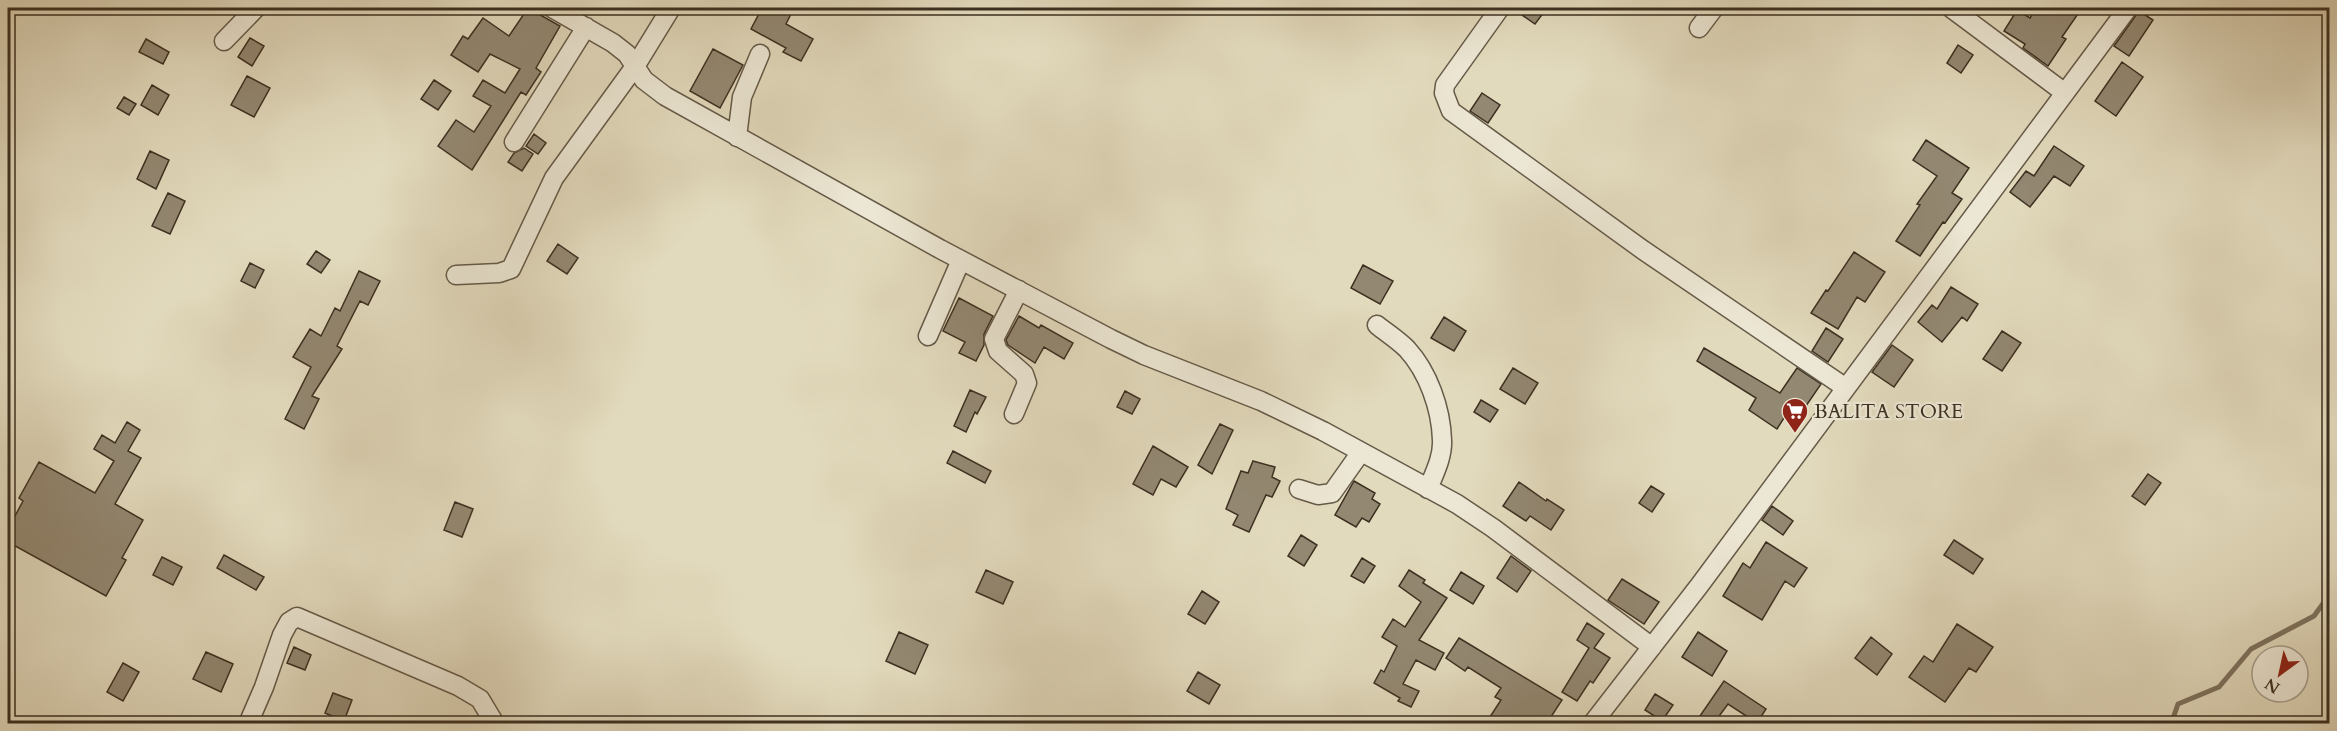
<svg xmlns="http://www.w3.org/2000/svg" width="2337" height="731" viewBox="0 0 2337 731" font-family="Cardo,serif">
<style>
.lines{fill:none;stroke-linecap:round;stroke-linejoin:round}
.stream{stroke:#7e735f;stroke-width:5}
.building{fill:#938872;stroke:#3d3021;stroke-width:1.5}
.minor-casing{stroke:#665a48;stroke-width:21}
.minor{stroke:#ece7d4;stroke-width:18}
.labels{text-anchor:middle;stroke-width:4.5;stroke-linejoin:round;paint-order:stroke}
.poi-label{font-size:20px;fill:#3d3021;stroke:#ece7d4;text-anchor:start}
</style>
<rect width="100%" height="100%" fill="#e2dabd"/>
<filter id="stains"><feTurbulence type="fractalNoise" baseFrequency=".00333" numOctaves="4"/><feColorMatrix values="0 0 0 0 .2 0 0 0 0 .09 0 0 0 0 .02 0 0 0 .5 -.17"/></filter>
<radialGradient id="worn" r=".72"><stop offset=".6" stop-color="#630" stop-opacity="0"/><stop offset="1" stop-color="#630" stop-opacity=".3"/></radialGradient>
<g class="lines">
<path class="stream" d="M2171 724 2178 704 2219 687 2251 649 2314 616 2330 594"/>
</g>
<path class="building" d="M528 8 560 26 536 68 541 72 526 95 521 92 472 170 438 146 456 120 474 132 491 106 473 96 483 80 505 93 520 69 490 54 478 72 451 55 463 36 468 39 483 18 509 36Z
M762 8H794L786 24 813 39 801 61 783 52 786 48 751 29Z
M1512 8H1547L1535 24Z
M2036 8H2082L2062 37 2066 39 2048 66 2023 48 2025 44 2004 31 2017 10 2030 18Z
M2139 11 2153 20 2129 56 2114 46Z
M250 38 264 46 252 66 238 57Z
M146 39 169 52 163 64 139 52Z
M1958 45 1973 55 1961 73 1947 63Z
M713 49 743 65 720 108 690 91Z
M2122 62 2143 77 2116 116 2095 101Z
M247 76 270 88 254 117 231 105Z
M434 80 451 91 438 110 421 99Z
M152 85 169 95 158 115 141 105Z
M1482 93 1500 105 1488 123 1470 111Z
M124 97 136 104 129 115 117 108Z
M534 134 546 143 538 154 526 146Z
M1926 140 1969 168 1952 193 1962 199 1945 223 1943 222 1920 256 1896 241 1920 205 1917 204 1937 176 1913 160Z
M2054 146 2084 166 2070 186 2054 176 2030 207 2010 192 2026 171 2034 176Z
M524 148 533 154 522 171 508 162 514 153Z
M150 151 169 160 156 189 137 179Z
M168 193 185 201 170 234 152 226Z
M558 244 578 258 567 274 547 261Z
M316 251 330 260 321 273 307 264Z
M1854 252 1885 272 1865 302 1857 297 1838 329 1811 313 1826 290 1828 291Z
M250 263 264 270 255 288 241 281Z
M1363 265 1393 281 1380 304 1351 288Z
M359 271 380 281 368 305 360 301 337 346 342 349 312 396 319 399 304 429 285 419 311 367 293 357 310 329 321 336 335 308 340 311Z
M1951 287 1978 304 1967 321 1962 317 1942 342 1918 322 1932 305 1937 309Z
M959 298 993 316 984 334V345L976 361 959 353 965 342 943 331Z
M1019 316 1039 328 1041 325 1073 343 1064 359 1044 347 1035 363 1008 345 1006 340Z
M1444 317 1466 331 1454 351 1431 338Z
M1826 328 1843 339 1828 362 1812 351Z
M2002 331 2021 343 2002 371 1983 359Z
M1892 345 1913 360 1894 387 1872 372Z
M1704 348 1780 393 1797 368 1821 384 1806 406 1796 399 1777 429 1749 410 1756 398 1697 361Z
M1513 368 1538 383 1525 404 1500 389Z
M970 390 986 397 977 414 975 412 966 432 954 426Z
M1125 391 1140 399 1132 414 1117 407Z
M1481 400 1498 410 1490 422 1474 412Z
M127 422 140 430 128 451 141 458 115 504 143 520 122 558 126 560 106 596 8 542V529L23 501 19 498 39 462 95 493 114 461 94 449 102 435 115 443Z
M1220 424 1233 430 1212 474 1198 465Z
M1153 446 1188 467 1176 487 1161 479 1153 495 1133 484Z
M953 451 991 471 985 483 947 463Z
M1253 461 1275 467 1272 477 1280 481 1272 497 1266 495 1249 532 1233 525 1238 515 1226 509 1241 471 1248 473Z
M2148 474 2161 483 2145 505 2132 496Z
M1354 481 1375 493 1372 499 1380 504 1369 522 1362 518 1356 527 1335 515Z
M1519 482 1546 501 1547 499 1564 510 1551 530 1530 516 1526 521 1503 506Z
M1651 486 1664 494 1652 512 1639 503Z
M455 502 473 509 462 537 444 530Z
M1772 506 1793 521 1783 535 1762 520Z
M1301 535 1317 545 1304 566 1288 556Z
M1954 540 1983 559 1973 574 1944 555Z
M1766 542 1807 568 1794 587 1785 581 1762 620 1723 596 1743 563 1750 568Z
M224 555 264 577 256 590 217 568Z
M1511 556 1531 571 1517 592 1497 578Z
M162 557 182 567 173 585 153 575Z
M1362 558 1375 566 1364 583 1351 576Z
M986 570 1013 582 1003 604 976 592Z
M1409 570 1425 580 1423 583 1447 598 1419 640 1444 653 1435 670 1416 660 1403 684 1419 691 1411 707 1398 701 1400 698 1374 683 1381 670 1384 672 1397 646 1382 637 1393 619 1405 627 1421 602 1399 586Z
M1461 572 1484 586 1473 604 1450 590Z
M1622 579 1659 602 1644 624 1608 600Z
M1202 591 1219 602 1205 624 1188 614Z
M1587 623 1604 634 1594 648 1610 658 1593 683 1590 681 1577 701 1562 692 1589 648 1577 640Z
M1957 624 1993 647 1976 672 1969 668 1945 702 1909 677 1924 656 1933 662Z
M899 632 928 645 915 674 886 661Z
M1698 632 1727 651 1712 676 1682 657Z
M1871 637 1892 654 1877 675 1855 658Z
M1459 638 1562 700 1547 723H1486L1501 700 1495 697 1501 688 1468 667 1465 671 1446 658Z
M294 647 311 655 305 670 287 663Z
M206 652 233 664 221 692 193 679Z
M123 663 139 672 123 701 107 692Z
M1198 672 1220 685 1209 704 1187 691Z
M1724 681 1766 709 1757 723 1728 704 1714 723 1700 716Z
M333 693 352 700 344 721 325 713Z
M1655 694 1673 705 1662 721 1645 710Z"/>
<g class="lines">
<g class="minor-casing">
<path id="minor" d="M552 8 613 43 627 54 644 80 665 96 940 249 1111 339 1144 355 1261 401 1323 431 1457 504 1493 528 1652 647
M1500 8 1445 85 1444 93 1451 111 1643 250 1846 388
M1951 8 2065 93
M1699 28 1714 8
M224 41 256 8
M737 137 742 97 760 54
M514 142 586 27
M456 275 499 273 511 269 554 178 636 65 671 8
M1377 325C1387 333 1398 340 1407 349 1428 372 1441 408 1442 440 1443 457 1434 474 1428 489
M928 336 961 260
M1014 414 1027 383 1024 374 998 351 994 339 1019 290
M1299 489 1318 495 1332 493 1361 452
M248 724 264 687 282 635 289 622 297 617 458 686 480 699 495 724
M1592 724 1699 586 2128 8"/>
</g>
<use href="#minor" class="minor"/>
</g>
<defs>
<g id="supermarket-pin" transform="scale(1.35)"><path d="M0 17L-7.5 6A9.5 9.5 0 1 1 7.5 6Z" fill="#8f2418" stroke="#ece7d4"/><path d="M-6-5.5h2.5l.6 2H6L4.5 2H-2.5L-4.4-4H-6ZM-1.5 3.2a1.3 1.3 0 1 0 .1 0ZM3 3.2a1.3 1.3 0 1 0 .1 0Z" fill="#fff"/></g>
</defs>
<g fill-rule="evenodd">
<use href="#supermarket-pin" x="1795" y="411"/>
</g>
<g class="labels">
<g class="poi-label">
<text x="1814" y="418">BALITA STORE</text>
</g>
</g>
<rect width="2337" height="731" fill="none" stroke="#e2dabd" stroke-width="30"/>
<rect x="9" y="9" width="2319" height="713" fill="none" stroke="#3d3021" stroke-width="3"/>
<rect x="15" y="15" width="2307" height="701" fill="none" stroke="#3d3021" stroke-width="1.5"/>
<g transform="translate(2280 674) rotate(213)"><circle r="28" fill="#ece7d4" stroke="#a69e8c" stroke-width="1.5"/>
<path d="M0-4.5L10 22L0 15L-10 22Z" fill="#8f2418"/>
<text y="-9" font-size="16" font-weight="bold" text-anchor="middle" fill="#3d3021">N</text>
</g>
<rect width="100%" height="100%" filter="url(#stains)"/>
<rect width="100%" height="100%" fill="url(#worn)"/>
</svg>
